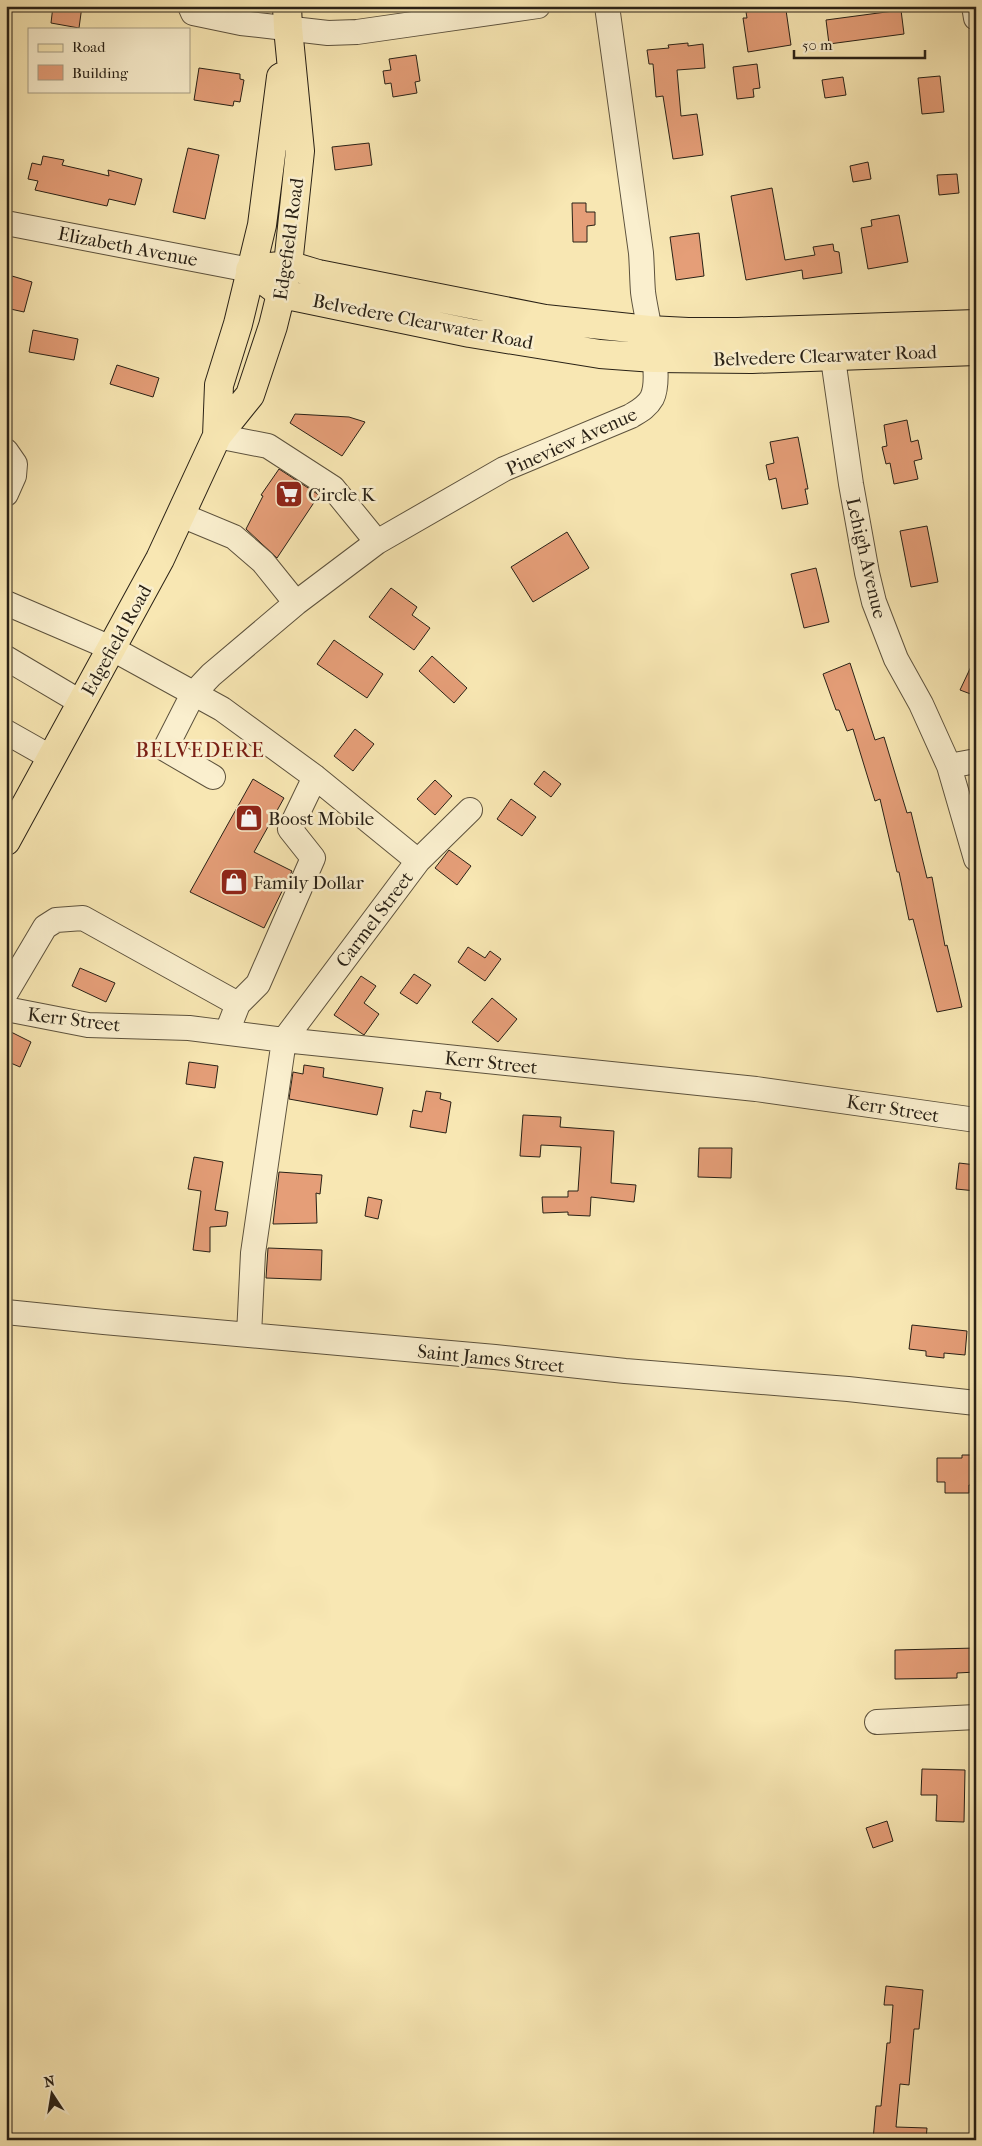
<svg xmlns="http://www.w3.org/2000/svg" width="982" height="2146" viewBox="0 0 982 2146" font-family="'IM FELL French Canon',serif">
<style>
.building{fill:#e59e78;stroke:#292116}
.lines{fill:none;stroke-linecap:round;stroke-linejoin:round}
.minor-casing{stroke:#5d523d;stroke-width:26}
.major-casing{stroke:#292116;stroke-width:30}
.minor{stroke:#faefce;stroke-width:24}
.major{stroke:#f8e7b3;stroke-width:28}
.labels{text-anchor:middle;stroke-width:5;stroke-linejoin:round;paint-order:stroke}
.street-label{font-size:19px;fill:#292116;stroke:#faefce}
.poi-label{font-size:19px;fill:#292116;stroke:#faefce;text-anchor:start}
.quarter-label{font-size:21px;letter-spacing:1px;fill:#7a1f14;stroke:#faefce}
</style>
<rect width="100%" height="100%" fill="#f8e7b3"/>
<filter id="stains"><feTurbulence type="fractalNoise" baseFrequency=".004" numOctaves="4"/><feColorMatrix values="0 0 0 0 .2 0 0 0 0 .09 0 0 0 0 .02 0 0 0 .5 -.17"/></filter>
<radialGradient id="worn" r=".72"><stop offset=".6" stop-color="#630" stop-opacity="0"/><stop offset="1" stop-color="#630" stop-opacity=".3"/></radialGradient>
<path class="building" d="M53 6H82L79 28 51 23Z
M780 6 781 11 786 10 791 45 748 52 743 18H747L746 12Z
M901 10 904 34 829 44 826 20Z
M688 43V46L703 44 705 68 677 70 681 116 697 114 703 155 673 159 663 96 656 97 653 64H649L647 50 669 48 668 45Z
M416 55 420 81 415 82 417 93 393 97 391 83 385 84 383 71 391 70 389 59Z
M757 64 760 88 753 89 754 97 737 99 733 67Z
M199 68 240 74V79L244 80 240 102 234 101 233 106 194 100Z
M940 76 944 112 922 114 918 78Z
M843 77 846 95 825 98 822 80Z
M369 143 372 165 335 170 332 147Z
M188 148 219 155 205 219 173 212Z
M43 156 64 160 62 165 93 172 109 176 108 170 142 179 135 205 109 199 107 206 35 190 38 181 28 179 32 163 41 165Z
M868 162 871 179 853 182 850 166Z
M957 174 959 193 939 195 937 175Z
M772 188 785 260 815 255 813 247 833 244 834 251 839 252 842 273 803 279 802 270 746 280 731 196Z
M572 203H586V212H595V225L587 226V242H573Z
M899 215 908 262 868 269 861 228 872 226 871 220Z
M699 233 704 276 676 280 670 237Z
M12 276 32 282 24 312 6 308V297Z
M33 330 78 339 74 360 29 352Z
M117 365 159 378 153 397 110 384Z
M295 414 349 417 365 422 342 456 290 423Z
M907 420 911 442 918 440 922 459 914 461 918 479 894 484 890 463 886 464 882 447 887 446 884 425Z
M798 437 808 489H805L808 504 782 509 776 478 769 480 766 465 774 463 770 442Z
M279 469 319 495 277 558 246 529 263 496 261 495Z
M927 526 938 582 911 587 900 531Z
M567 532 589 568 533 602 511 567Z
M816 568 829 622 804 628 791 574Z
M391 588 417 607 412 615 430 628 414 650 369 617Z
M334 640 383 674 367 698 317 664Z
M432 656 467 688 454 703 419 671Z
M976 656V696L960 690Z
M850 663 875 740 884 737 907 813 911 812 927 878 932 877 945 946 947 945 962 1007 937 1012 913 919 909 920 899 872H897L880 799 875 801 853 729 847 731 839 710H836L823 674Z
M355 729 374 744 353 771 334 756Z
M544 771 561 784 551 797 534 784Z
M253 779 284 798 254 852 292 871 264 928 190 892Z
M435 780 452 796 435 815 417 799Z
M511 799 536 817 522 836 497 819Z
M449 850 471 866 457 885 435 868Z
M468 947 485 958 490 951 501 959 485 981 458 962Z
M80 968 115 983 106 1002 72 986Z
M414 974 431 985 417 1004 400 993Z
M361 976 376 986 364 1003 379 1014 364 1035 334 1015Z
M492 998 517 1019 498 1042 472 1022Z
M11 1032 31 1042 20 1067 6 1061V1042Z
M189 1062 218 1066 215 1088 186 1084Z
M304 1065 324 1068 323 1077 383 1088 377 1115 289 1099 293 1072 303 1074Z
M426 1091 441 1093 440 1099 451 1102 446 1133 410 1127 413 1110 422 1112Z
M523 1115 561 1117 560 1127 614 1131 611 1183 636 1185 634 1202 591 1197 590 1216 568 1215V1212L543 1213 542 1197H568V1191H578L581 1147 541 1145 540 1157 520 1156Z
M699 1148H732L731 1178 698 1177Z
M194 1157 223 1162 215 1210 228 1212 226 1226 210 1227V1252L193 1250 201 1191 188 1189Z
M959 1163 976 1165V1191L956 1189Z
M279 1172 322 1175 320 1194 316 1193 317 1223 273 1224Z
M368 1197 382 1200 378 1219 365 1216Z
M268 1248 322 1250 321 1280 266 1278Z
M912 1325 967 1331 965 1355 944 1353V1358L926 1356V1351L909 1349Z
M962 1455H976V1485H969V1493H945V1482H937V1458H962Z
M976 1648V1672L957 1673V1678L895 1679V1650Z
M922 1769 965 1770 964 1822 936 1821 937 1795H921Z
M887 1821 893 1841 873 1848 866 1828Z
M886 1986 923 1990 919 2029H914L909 2085 900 2084 896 2127 927 2128 926 2140H873L876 2106H881L887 2043H890L893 2005H884Z"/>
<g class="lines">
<g class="minor-casing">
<path id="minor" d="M190 6 193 13 241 23 328 33 357 32 538 6
M974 6 976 18
M6 223 250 270
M830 338 851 484 867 573 874 602 896 659 921 704 949 766 976 859
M217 436 268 446 333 488 377 542
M6 451 15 464 14 476 6 494
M181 515 234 537 263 562 296 603
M6 603 111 648 222 709 315 777 418 861
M6 658 82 703
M6 732 52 758
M949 766 976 761
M213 777 165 749 193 694 211 675 296 603 377 542 504 469 631 416C639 411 647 407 652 398 663 375 646 318 643 292 642 279 642 266 641 253L607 6
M6 993 45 927 56 920 83 918 238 1004 227 1032
M238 1004 258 984 313 858 290 829 315 777
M6 1009 88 1025 189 1028 284 1040 756 1089 976 1120
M6 1312 104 1322 495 1357 625 1371 848 1389 976 1403
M249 1335 253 1253 284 1040 418 861 470 810
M877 1722 976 1717"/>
</g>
<g class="major-casing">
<path id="major" d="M271 267 288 265 318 274 545 319 649 330 688 332H738L976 324
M250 270 282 294 470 333 600 354 654 358 752 359 976 351
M217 436 219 385 238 324 262 225 281 77
M6 841 160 559 217 436 250 395 273 326 288 265 300 151 288 28 287 6"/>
</g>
<use href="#minor" class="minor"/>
<use href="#major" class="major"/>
</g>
<defs>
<g id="supermarket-square" transform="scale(1.4375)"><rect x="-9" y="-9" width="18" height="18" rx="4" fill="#8f2418" stroke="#faefce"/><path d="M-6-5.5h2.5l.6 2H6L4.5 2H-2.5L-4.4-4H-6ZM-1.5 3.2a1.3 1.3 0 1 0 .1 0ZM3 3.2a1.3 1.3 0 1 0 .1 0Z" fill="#fff"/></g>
<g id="shop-square" transform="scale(1.4375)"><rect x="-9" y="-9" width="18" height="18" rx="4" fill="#8f2418" stroke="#faefce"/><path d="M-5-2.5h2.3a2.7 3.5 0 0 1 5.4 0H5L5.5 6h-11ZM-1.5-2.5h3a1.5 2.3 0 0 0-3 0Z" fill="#fff"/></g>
</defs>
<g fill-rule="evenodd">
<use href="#supermarket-square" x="289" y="494"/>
<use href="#shop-square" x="249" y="818"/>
<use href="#shop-square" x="234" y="882"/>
</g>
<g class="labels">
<g class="street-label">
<text transform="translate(288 239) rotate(-82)" y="7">Edgefield Road</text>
<text transform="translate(128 246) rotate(11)" y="7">Elizabeth Avenue</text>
<text transform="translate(423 321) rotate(11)" y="7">Belvedere Clearwater Road</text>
<text transform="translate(825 355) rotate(-2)" y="7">Belvedere Clearwater Road</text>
<text transform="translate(571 441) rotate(-24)" y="7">Pineview Avenue</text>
<text transform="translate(867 558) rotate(77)" y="7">Lehigh Avenue</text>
<text transform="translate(116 640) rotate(-61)" y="7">Edgefield Road</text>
<text transform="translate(374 919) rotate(-53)" y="7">Carmel Street</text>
<text transform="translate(74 1019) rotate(7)" y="7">Kerr Street</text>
<text transform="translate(491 1062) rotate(6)" y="7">Kerr Street</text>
<text transform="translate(893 1108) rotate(9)" y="7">Kerr Street</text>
<text transform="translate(491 1358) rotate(6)" y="7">Saint James Street</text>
</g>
<g class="poi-label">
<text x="308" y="501">Circle K</text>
<text x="268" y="825">Boost Mobile</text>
<text x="253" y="889">Family Dollar</text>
</g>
<g class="quarter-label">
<text x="200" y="757">BELVEDERE</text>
</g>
</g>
<rect width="982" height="2146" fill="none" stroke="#f8e7b3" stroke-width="25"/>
<rect x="8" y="8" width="967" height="2131" fill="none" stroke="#292116" stroke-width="2.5"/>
<rect x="12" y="12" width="957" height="2121" fill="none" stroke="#292116"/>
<rect x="28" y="28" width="162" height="65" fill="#faefce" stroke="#a69d84"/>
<rect x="38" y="44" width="25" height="8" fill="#f8e7b3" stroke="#a69d84"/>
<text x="72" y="52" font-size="15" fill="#292116">Road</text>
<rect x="38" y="65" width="25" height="15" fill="#e59e78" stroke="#a69d84"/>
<text x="72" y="78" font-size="15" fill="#292116">Building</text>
<g transform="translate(52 2094) rotate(348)" stroke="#faefce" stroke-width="4" paint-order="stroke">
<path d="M0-4L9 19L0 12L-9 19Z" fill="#292116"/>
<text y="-8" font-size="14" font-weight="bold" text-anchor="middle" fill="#292116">N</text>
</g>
<path d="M794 50v8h131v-8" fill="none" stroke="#292116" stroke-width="2.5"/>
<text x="802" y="50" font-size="15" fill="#292116" stroke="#faefce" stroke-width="4" paint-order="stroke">50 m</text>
<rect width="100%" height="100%" filter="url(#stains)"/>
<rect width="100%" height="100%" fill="url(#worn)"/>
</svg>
